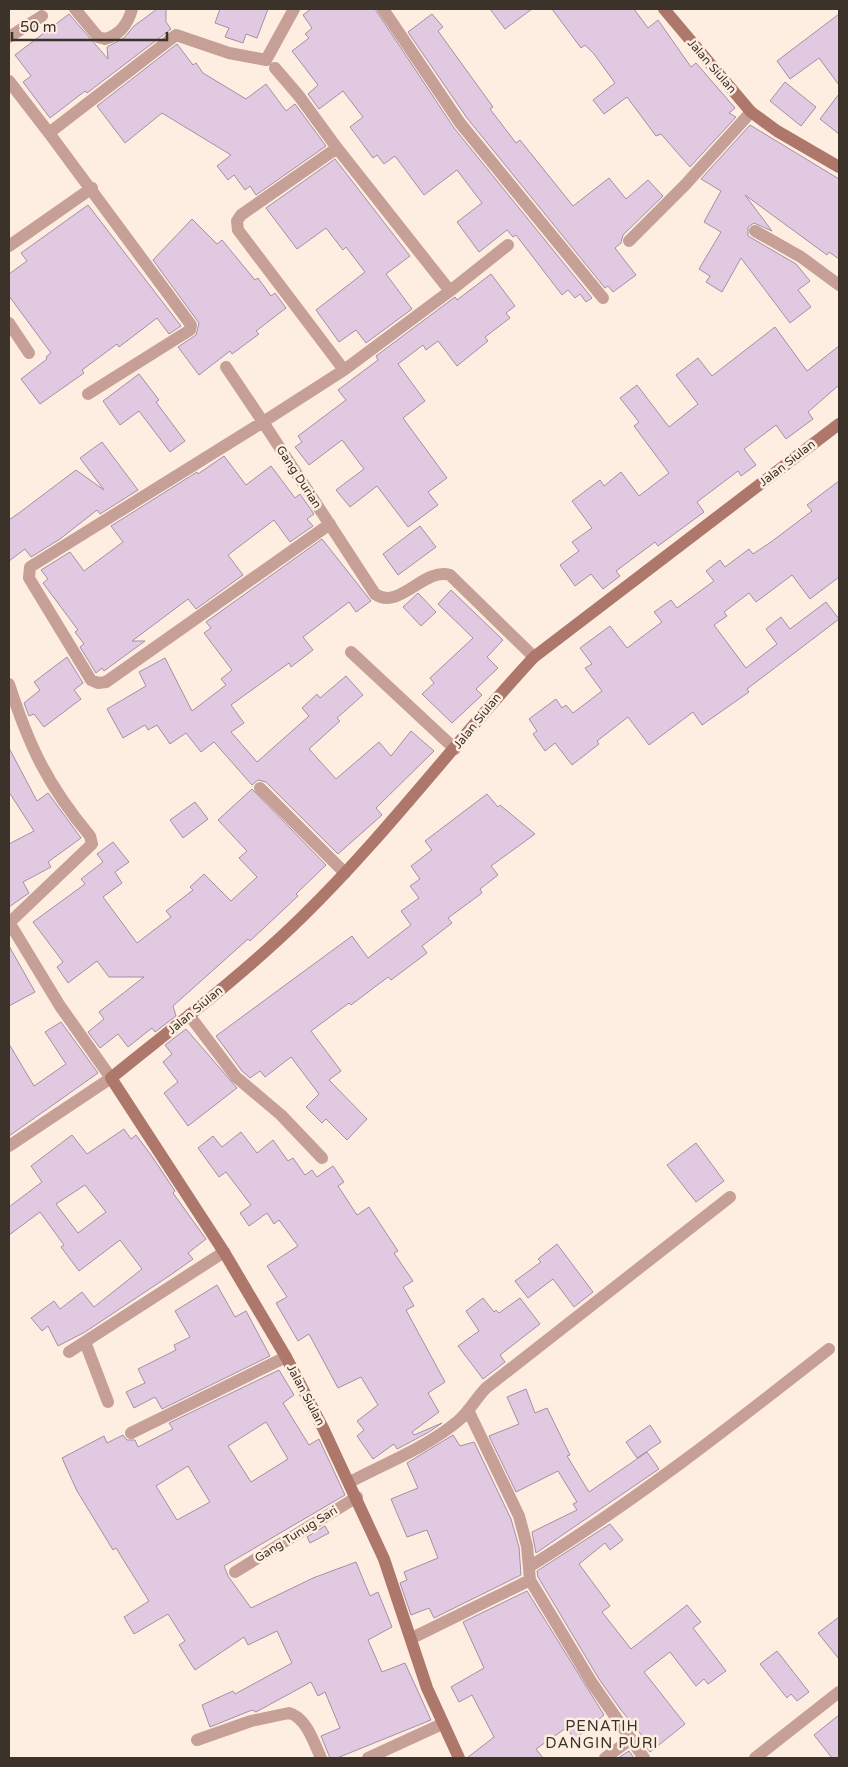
<svg xmlns="http://www.w3.org/2000/svg" width="848" height="1767" viewBox="0 0 848 1767" font-family="'Varela Round',sans-serif">
<style>
.building{fill:#e1cae1;stroke:#a48fa5;fill-rule:evenodd}
.lines{fill:none;stroke-linecap:round;stroke-linejoin:round}
.street{stroke:#c6a096;stroke-width:12}
.secondary{stroke:#ae776b;stroke-width:12}
.labels{text-anchor:middle;stroke-width:5;stroke-linejoin:round;paint-order:stroke}
.street-label{font-size:12px;fill:#3b3229;stroke:#fdeee1}
.quarter-label{font-size:15px;letter-spacing:1px;fill:#3b3229;stroke:#fdeee1}
</style>
<rect width="100%" height="100%" fill="#fdeee1"/>
<path class="building" d="M157 9H166V22L171 29 87 93 85 91 50 118 23 82 31 76 15 55 69 14 108 59 107 47 124 38 134 26Z
M220 9H268L257 38 246 34 243 43 225 37 229 28 215 23Z
M311 9H375L454 128 592 298 586 302 580 294 575 298 568 290 562 295 516 235 513 237 507 230 479 252 457 222 482 203 457 170 424 195 395 156 384 164 377 155 373 158 350 127 363 117 343 91 319 109 308 94 318 85 292 51 309 38 305 34 312 28 303 15Z
M490 9H532L505 29Z
M552 9H634L648 28 658 20 691 67 696 63 735 108 729 113 736 117 690 167 661 134 656 136 627 97 604 114 593 100 615 83 594 54 585 45 581 48Z
M432 14 443 27 438 31 493 107 490 109 516 143 520 140 573 206 609 178 626 199 648 180 663 196 623 235 621 243 615 248 636 275 613 292 608 286 605 288 467 118 408 32Z
M839 14V85L819 58 790 79 777 61Z
M177 44 193 65 196 63 203 73 246 99 266 84 286 111 295 104 326 146 256 195 250 186 245 190 234 175 228 180 217 166 231 155 162 113 125 143 97 106Z
M785 82 816 107 801 126 770 101Z
M839 94V134L820 119Z
M750 125 839 179V259L829 252 827 255 745 195 772 231 754 223 748 227V236L796 264 810 281 798 290 811 307 790 323 741 258 722 292 706 282 710 276 699 269 721 232 704 222 721 191 701 179Z
M335 159 410 256 386 274 412 309 366 343 356 330 339 342 316 310 365 272 346 247 343 250 326 228 297 249 266 208Z
M88 205 181 326 169 334 157 318 119 347 117 344 82 370 84 373 40 404 21 379 47 359 46 357 51 353 9 296V274L27 261 21 253Z
M192 219 217 244 222 240 255 280 258 278 271 296 275 293 286 308 256 331 259 334 232 354 230 351 199 375 178 347 196 335 199 323 153 260Z
M491 274 515 306 506 313 510 318 485 337 488 341 457 366 438 341 426 350 423 345 398 364 425 401 403 418 447 478 428 492 438 505 408 527 377 486 350 507 336 490 364 469 342 440 309 465 295 447 302 442 298 436 346 400 338 390 378 360 376 356 455 297 457 300Z
M775 327 807 371 839 346V385L808 412 813 419 786 439 776 425 744 449 756 465 741 476 738 471 697 502 704 512 658 546 655 542 616 571 620 576 603 589 591 574 575 586 560 565 579 551 572 542 592 528 572 501 600 480 604 486 621 472 639 496 669 473 634 426 639 422 620 398 637 385 669 427 698 404 676 375 698 358 712 376Z
M139 374 159 400 156 402 185 441 170 452 139 411 120 425 103 401Z
M102 442 138 490 100 514 97 510 60 539 31 557 25 549 9 561V520L19 513 76 470 104 490 80 458Z
M224 456 246 485 271 466 295 498 300 494 314 514 307 519 313 526 290 542 274 520 228 555 243 575 196 609 188 599 132 641H145L104 671 102 668 96 673 80 647 84 644 75 632 78 630 43 583 48 579 41 570 70 552 84 571 123 542 111 526 197 472 198 474Z
M839 481V577L810 599 792 575 756 602 749 593 724 612 727 616 714 625 746 668 777 644 766 629 781 617 790 629 826 602 839 619 747 689 749 692 702 725 693 712 649 745 628 717 597 741 599 744 572 765 555 743 545 751 533 734 537 731 529 719 556 699 562 708 566 705 573 713 602 691 585 668 592 664 580 648 610 626 627 648 662 622 654 612 671 600 677 608 714 581 706 571 720 560 725 567 749 549 753 554 771 542 812 511 807 505Z
M420 526 436 547 398 575 383 554Z
M322 539 371 601 356 612 349 602 303 637 313 650 291 667 289 663 231 705 244 723 231 732 257 762 309 716 302 708 317 694 320 698 346 676 363 695 337 718 340 721 309 749 336 779 379 742 391 756 411 731 434 751 376 808 382 815 338 854 266 782 258 780 252 785 214 742 201 752 186 733 170 744 157 725 148 730 145 725 123 738 107 709 146 686 139 672 165 658 192 711 226 685 221 679 232 670 204 633 211 628 206 622Z
M451 590 503 640 487 657 498 668 476 689 482 695 452 723 422 694 434 683 430 678 473 638 438 604Z
M418 593 436 612 421 626 403 607Z
M67 657 83 683 74 690 81 699 44 727 34 714 29 716 24 703 40 690 34 682Z
M9 748 37 801 48 793 81 838 48 862 51 867 23 882 29 893 9 907V844L34 831 9 792Z
M252 789 326 865 296 894 298 896 250 941 248 939 173 1006 176 1016 155 1032 152 1028 128 1047 118 1034 100 1048 88 1032 104 1019 99 1012 144 977H109L97 961 68 983 57 967 63 962 33 922 85 884 81 879 103 862 97 854 113 842 129 862 115 872 122 883 103 897 137 943 171 917 166 911 193 890 190 887 204 874 231 901 257 877 239 858 247 851 218 820Z
M487 794 498 807 500 805 535 834 491 866 498 875 480 889 482 893 448 918 452 923 422 946 427 953 391 980 388 977 351 1005 349 1003 311 1031 341 1071 329 1080 367 1119 347 1140 326 1119 322 1123 306 1107 319 1094 291 1057 265 1077 260 1071 250 1078 242 1071 216 1036 352 936 368 958 411 925 401 911 419 898 410 886 420 879 411 866 432 850 425 841Z
M195 802 208 819 183 838 170 820Z
M9 946 35 992 9 1006Z
M61 1022 98 1073 9 1136V1044L34 1086 66 1064 45 1032Z
M186 1029 237 1088 188 1126 164 1093 178 1082 163 1062 172 1054 165 1045Z
M124 1129 131 1139 136 1135 151 1155 175 1191 173 1193 206 1239 188 1253 193 1259 172 1274 85 1332 58 1346 48 1326 42 1331 31 1318 54 1301 60 1309 82 1292 94 1307 142 1269 120 1240 79 1271 61 1247 64 1245 40 1212 9 1235V1207L42 1182 31 1166 72 1135 87 1154ZM85 1185 106 1212 78 1233 56 1204Z
M241 1132 257 1153 273 1140 288 1161 293 1158 305 1175 312 1170 317 1177 333 1166 344 1182 338 1186 357 1215 369 1207 398 1251 394 1253 413 1281 403 1287 414 1306 406 1310 445 1382 428 1393 439 1412 412 1432 414 1435 442 1423 429 1432 401 1447 397 1449 394 1444 373 1459 357 1436 364 1430 357 1421 378 1405 361 1377 338 1388 309 1334 298 1341 276 1303 287 1297 267 1266 298 1246 279 1220 274 1224 267 1213 249 1226 240 1213 251 1205 226 1172 219 1177 198 1148 213 1136 222 1147Z
M696 1143 724 1181 696 1202 667 1165Z
M557 1244 593 1292 574 1307 553 1279 528 1298 515 1281 541 1262 538 1259Z
M217 1285 235 1317 246 1311 270 1356 162 1409 155 1397 134 1408 126 1392 145 1383 138 1369 176 1350 174 1345 190 1337 175 1311Z
M483 1298 494 1312 496 1310 499 1313 520 1298 540 1324 500 1355 505 1362 483 1379 458 1346 479 1331 466 1311Z
M279 1370 294 1395 283 1403 309 1445 319 1439 345 1495 224 1566 228 1576 251 1608 313 1578 356 1562 370 1596 378 1592 392 1627 368 1640 382 1672 405 1663 431 1720 337 1758H330L321 1736 340 1728 325 1692 318 1696 311 1682 256 1712 252 1710 210 1727 202 1705 233 1691 235 1694 292 1663 277 1631 248 1645 244 1637 195 1670 179 1645 185 1641 168 1614 134 1634 124 1617 149 1601 116 1548 113 1550 77 1491 62 1458 104 1436 107 1443 123 1435 127 1440H135L138 1447 173 1429 169 1423ZM266 1422 288 1459 251 1482 228 1446ZM188 1466 210 1502 177 1520 156 1486Z
M526 1389 535 1413 547 1408 570 1455 567 1456 589 1492 647 1452 659 1469 536 1553 532 1532 577 1510 573 1504 577 1502 558 1471 516 1492 489 1436 519 1424 507 1397Z
M650 1425 661 1442 637 1458 626 1442Z
M453 1435 460 1446 474 1442 511 1519 519 1547 521 1575 434 1618 429 1608 411 1615 400 1583 407 1580 404 1572 438 1558 427 1530 407 1537 391 1499 418 1488 407 1463Z
M610 1524 623 1540 610 1550 605 1543 579 1564 610 1606 602 1612 631 1649 687 1605 701 1622 693 1628 726 1671 708 1684 704 1679 696 1686 670 1652 644 1672 685 1724 650 1752 641 1740 644 1738 621 1710 599 1679 538 1577 537 1571Z
M325 1526 329 1533 310 1543 307 1537Z
M527 1591 604 1715 575 1739 566 1728 536 1749 543 1758H467L494 1737 472 1695 459 1702 451 1687 484 1668 463 1622Z
M839 1617V1659L818 1633Z
M777 1651 809 1692 797 1701 791 1694 787 1698 760 1664Z
M839 1715V1758H832L814 1735Z
M629 1751 634 1758H618Z"/>
<g class="lines">
<path class="street" d="M75 9 98 37 105 39C120 35 128 24 132 9
M383 9 460 123 603 298
M9 37 42 16
M9 81 49 133
M337 148 241 215 237 221 238 230 344 370
M755 231 801 257 839 285
M629 241 685 185 751 112
M9 246 92 188
M450 291 508 245
M9 323 29 353
M226 367 263 422 344 370 450 291 337 148 299 96 275 68
M88 394 190 330 191 325 49 133 176 35 229 53 266 60 294 9
M330 524 106 682 98 683 91 680 29 578 30 567 263 422 375 594C399 611 424 567 450 575L534 657
M351 652 455 749
M9 684C29 746 48 786 90 836L92 844 9 923
M260 788 345 873
M9 922 60 1006 111 1078 9 1146
M189 1015 236 1077 281 1115 322 1158
M85 1342 108 1402
M69 1352 224 1252
M468 1410 519 1516 527 1546 530 1580 592 1683 644 1758
M131 1433 286 1357
M350 1482C386 1463 427 1447 458 1421 469 1412 476 1398 486 1388L730 1197
M529 1567C635 1501 731 1426 829 1349
M235 1572 357 1497
M412 1638 530 1580
M197 1740 251 1721 289 1713C306 1717 314 1743 321 1758
M368 1758 442 1724
M605 1758 631 1739
M755 1758 839 1692"/>
<path class="secondary" d="M664 9 751 112 777 131 839 167
M459 1758 427 1688 384 1559 323 1428 286 1357 224 1252 111 1078C174 1027 244 974 302 917 385 836 455 742 534 657L839 424"/>
</g>
<g class="labels">
<g class="street-label">
<text transform="translate(712 66) rotate(49)" y="4">Jalan Siulan</text>
<text transform="translate(787 463) rotate(-38)" y="4">Jalan Siulan</text>
<text transform="translate(299 477) rotate(57)" y="4">Gang Durian</text>
<text transform="translate(477 721) rotate(-51)" y="4">Jalan Siulan</text>
<text transform="translate(195 1010) rotate(-40)" y="4">Jalan Siulan</text>
<text transform="translate(306 1395) rotate(62)" y="4">Jalan Siulan</text>
<text transform="translate(296 1534) rotate(-32)" y="4">Gang Tunug Sari</text>
</g>
<g class="quarter-label">
<text x="602" y="1731">PENATIH<tspan x="602" dy="17">DANGIN PURI</tspan></text>
</g>
</g>
<rect width="848" height="1767" fill="none" stroke="#3b3229" stroke-width="20"/>
<path d="M12 32v8h155v-8" fill="none" stroke="#3b3229" stroke-width="2.5"/>
<text x="20" y="32" font-size="15" fill="#3b3229" stroke="#fdeee1" stroke-width="4" paint-order="stroke">50 m</text>
</svg>
